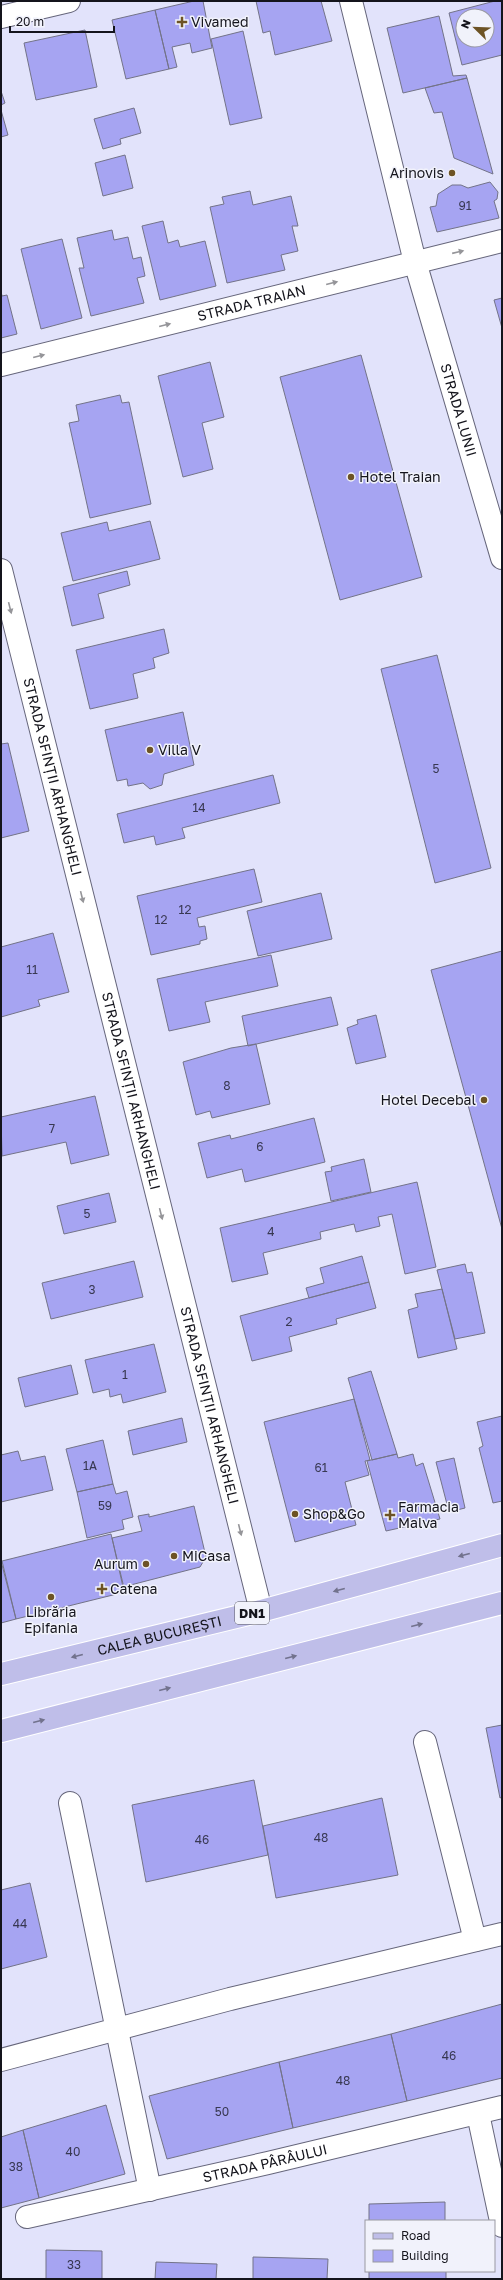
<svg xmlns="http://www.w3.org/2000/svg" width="503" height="2280" viewBox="0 0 503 2280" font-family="'Golos Text',sans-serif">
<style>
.building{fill:#a6a4f2;stroke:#737388;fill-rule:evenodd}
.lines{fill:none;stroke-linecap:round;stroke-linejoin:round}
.minor-casing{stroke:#66667b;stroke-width:24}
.major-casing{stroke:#fff;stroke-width:24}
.minor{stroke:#fff;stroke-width:22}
.major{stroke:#bfbee9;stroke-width:22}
.oneway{fill:#959599}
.oneway2{fill:#72728d}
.poi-dot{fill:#6d5325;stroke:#f1f2fb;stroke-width:1.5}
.labels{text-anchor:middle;stroke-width:3;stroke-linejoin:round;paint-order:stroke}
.number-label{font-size:12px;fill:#383852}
.shield{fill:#f1f2fb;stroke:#56575f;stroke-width:1}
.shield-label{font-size:13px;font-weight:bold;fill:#14141c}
.poi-label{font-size:14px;fill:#14141c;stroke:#f1f2fb;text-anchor:start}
.street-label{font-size:14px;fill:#14141c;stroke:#f1f2fb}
</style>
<rect width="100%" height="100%" fill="#e2e3fb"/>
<path class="building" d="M194 1H203L212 48 192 53 190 43 172 47 177 67 169 69 155 10Z
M256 1H321L332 41 275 55 270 31 263 33Z
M495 1H502V55L462 65 449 13ZM463 16H487V40H463Z
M155 10 169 69 126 79 112 20Z
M439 16 453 76 466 75 467 78 403 93 387 28Z
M85 30 97 87 36 100 24 43Z
M243 31 262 118 230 125 211 39Z
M467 78 493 174 454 158 442 112 434 113 425 88Z
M1 91 5 103 1 105Z
M134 108 141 133 120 139 121 144 103 149 94 119Z
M1 110 8 135 1 137Z
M125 155 133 188 103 196 95 163Z
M490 182 498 192 497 199 494 201 499 218 437 232 430 207 436 206 438 194 452 185H461L468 188Z
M250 191 253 205 291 196 298 226H292L298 251 281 255 285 270 227 283 210 207 224 204 222 197Z
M163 221 168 243 178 240 180 247 205 241 216 286 160 300 142 226Z
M112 230 114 240 128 237 133 259 141 257 145 276 137 278 144 303 91 316 79 268H84L77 238Z
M62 239 82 318 41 329 21 249Z
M1 291 2 296 7 295 17 334 1 338Z
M502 298V328L494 300Z
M361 355 422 577 340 600 280 377Z
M210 362 224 417 202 423 213 469 183 477 158 376Z
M120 395 122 403 129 402 151 504 90 518 69 423 79 421 76 405Z
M150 521 160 559 73 581 61 533 107 522 109 531Z
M127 571 130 585 98 594 104 618 72 626 63 587Z
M164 629 169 653 153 658 155 668 133 674 138 698 90 709 76 650Z
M437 655 491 868 435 883 381 669Z
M183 712 194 765 164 774 162 785 150 789 143 783 128 786 127 779 117 781 105 730Z
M8 743 29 831 1 838V744Z
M273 775 280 803 182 828 185 838 156 845 154 836 124 843 117 814Z
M254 869 262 902 197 918 199 927 205 926 207 939 200 941V944L151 955 137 896Z
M321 893 332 939 258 956 247 911Z
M53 933 69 992 38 1000 40 1006 1 1017V947Z
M502 951V1229L431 970Z
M271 955 278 986 205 1002 210 1022 169 1031 157 979Z
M331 997 338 1025 248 1046 242 1016Z
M376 1015 386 1057 356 1064 347 1028 358 1024 357 1020Z
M256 1044 270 1104 212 1118 210 1111 196 1115 183 1062 231 1048Z
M95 1096 109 1155 71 1164 66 1142 2 1156 1 1117Z
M314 1118 325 1162 245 1182 242 1169 207 1178 198 1143 230 1135 231 1139Z
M364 1159 371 1192 331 1201 325 1172 332 1171 331 1167Z
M417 1182 436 1267 405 1274 392 1214 378 1217 380 1226 356 1232 354 1224 320 1232 321 1239 263 1253 268 1274 232 1282 220 1228Z
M109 1193 116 1222 64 1234 57 1206Z
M362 1256 369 1282 309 1298 306 1288 324 1283 320 1268Z
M134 1261 143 1297 51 1319 42 1283Z
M465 1264 467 1273 472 1272 485 1333 455 1339 437 1270Z
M369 1282 376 1308 336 1319 337 1324 289 1337 292 1351 252 1361 240 1316Z
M442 1289 457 1349 418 1358 408 1310 418 1307 415 1294Z
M154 1344 166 1392 123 1403 121 1394 110 1397 109 1389 93 1393 85 1360Z
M71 1365 78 1394 25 1407 18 1378Z
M371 1371 397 1454 372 1460 348 1378Z
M354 1399 370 1460 365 1461 369 1475 345 1482 356 1525 295 1542 264 1422Z
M502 1416V1501L493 1503 479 1448 483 1446 477 1422Z
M182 1418 187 1442 133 1455 128 1431Z
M103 1440 113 1484 77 1492 66 1449Z
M18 1451 21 1461 45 1456 53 1490 1 1502V1455Z
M397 1454 398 1458 413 1454 416 1466 423 1463 440 1519 386 1531 367 1461Z
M454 1458 465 1508 449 1512 436 1462Z
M113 1484 116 1494 127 1491 133 1517 122 1520 124 1529 87 1538 77 1492Z
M194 1506 206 1557 200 1567 123 1587 112 1538 142 1531 138 1516 149 1514V1517Z
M111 1534 125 1592 16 1619 2 1561Z
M1 1561 16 1619 1 1623Z
M502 1725V1797L500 1798 486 1728Z
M254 1780 268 1855 146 1882 132 1805Z
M382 1798 398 1875 276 1898 263 1826Z
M30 1883 47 1957 1 1969V1890Z
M502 2004V2078L407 2101 391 2034Z
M391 2034 407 2101 293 2128 279 2062Z
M279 2062 293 2128 167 2159 149 2096Z
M106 2105 125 2174 39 2198 23 2130Z
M23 2130 39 2198 1 2208V2137Z
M445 2202V2221H369V2204Z
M46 2250 102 2251V2279H46Z
M253 2257 328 2259 327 2279H253Z
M156 2262 217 2264 216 2279H155Z
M369 2271H446V2279H369Z"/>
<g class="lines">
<g class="minor-casing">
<g id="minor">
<path id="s1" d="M351 1 415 262 502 558"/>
<path d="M1 17 69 1"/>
<path id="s2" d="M1 365 502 241"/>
<path id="s3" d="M1 570 261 1611"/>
<path d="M425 1742 475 1940"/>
<path d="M70 1803 150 2190"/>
<path d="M1 2060 230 1999 502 1934"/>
<path d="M478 2114 502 2226"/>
<path id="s4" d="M27 2217 268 2163 502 2107"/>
</g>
</g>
<g class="major-casing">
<g id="major">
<path id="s5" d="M1 1674 261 1611 502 1545"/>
<path d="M1 1731 502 1603"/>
</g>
</g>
<use href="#minor" class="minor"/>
<use href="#major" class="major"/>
</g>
<defs><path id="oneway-solid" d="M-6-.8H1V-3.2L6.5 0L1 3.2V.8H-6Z"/></defs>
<g class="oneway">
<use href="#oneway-solid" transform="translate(458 252) rotate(-13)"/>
<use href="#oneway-solid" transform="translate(332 283) rotate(-14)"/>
<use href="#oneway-solid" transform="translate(165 325) rotate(-14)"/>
<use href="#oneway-solid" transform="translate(39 356) rotate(-14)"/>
<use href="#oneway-solid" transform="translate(10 608) rotate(76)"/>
<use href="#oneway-solid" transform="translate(82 897) rotate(76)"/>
<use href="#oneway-solid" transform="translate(161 1214) rotate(76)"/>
<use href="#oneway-solid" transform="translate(240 1530) rotate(76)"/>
</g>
<g class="oneway2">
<use href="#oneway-solid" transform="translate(464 1555) rotate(165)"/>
<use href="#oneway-solid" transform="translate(339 1590) rotate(165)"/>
<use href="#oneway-solid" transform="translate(417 1625) rotate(-14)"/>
<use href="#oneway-solid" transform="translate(77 1656) rotate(166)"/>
<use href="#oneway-solid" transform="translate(291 1657) rotate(-14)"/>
<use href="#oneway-solid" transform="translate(165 1689) rotate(-14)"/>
<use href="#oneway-solid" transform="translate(39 1721) rotate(-14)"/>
</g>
<g class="poi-dot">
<path d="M180 16h4v4h4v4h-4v4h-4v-4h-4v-4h4z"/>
<circle cx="452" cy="173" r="4"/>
<circle cx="351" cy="477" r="4"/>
<circle cx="150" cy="750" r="4"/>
<circle cx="484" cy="1100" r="4"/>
<circle cx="295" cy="1514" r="4"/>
<path d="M388 1509h4v4h4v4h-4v4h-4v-4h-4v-4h4z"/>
<circle cx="174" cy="1556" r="4"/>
<circle cx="146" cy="1564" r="4"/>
<path d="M100 1583h4v4h4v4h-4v4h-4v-4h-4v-4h4z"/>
<circle cx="51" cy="1597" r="4"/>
</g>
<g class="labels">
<g class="number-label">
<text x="465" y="210">91</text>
<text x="436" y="773">5</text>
<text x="199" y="812">14</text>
<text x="185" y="914">12</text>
<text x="161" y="924">12</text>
<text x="32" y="974">11</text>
<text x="227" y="1090">8</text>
<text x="52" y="1133">7</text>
<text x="260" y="1151">6</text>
<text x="87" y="1218">5</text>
<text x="271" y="1236">4</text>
<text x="92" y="1294">3</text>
<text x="289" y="1326">2</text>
<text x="125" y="1379">1</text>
<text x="90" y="1470">1A</text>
<text x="321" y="1472">61</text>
<text x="105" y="1510">59</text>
<text x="321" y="1842">48</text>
<text x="202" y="1844">46</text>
<text x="20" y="1928">44</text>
<text x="449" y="2060">46</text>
<text x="343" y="2085">48</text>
<text x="222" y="2116">50</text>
<text x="73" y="2156">40</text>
<text x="16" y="2171">38</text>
<text x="74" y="2269">33</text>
</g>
<rect class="shield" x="235" y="1602" width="34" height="22" rx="3"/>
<g class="shield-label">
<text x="252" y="1618">DN1</text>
</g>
<g class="poi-label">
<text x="191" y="27">Vivamed</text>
<text x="444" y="178" text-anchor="end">Arinovis</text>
<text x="359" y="482">Hotel Traian</text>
<text x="158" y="755">Villa V</text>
<text x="476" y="1105" text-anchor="end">Hotel Decebal</text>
<text x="398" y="1512">Farmacia<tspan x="398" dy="16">Malva</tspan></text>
<text x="303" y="1519">Shop&amp;Go</text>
<text x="182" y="1561">MiCasa</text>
<text x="138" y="1569" text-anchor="end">Aurum</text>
<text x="110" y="1594">Catena</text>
<text x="51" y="1617" text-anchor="middle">Librăria<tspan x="51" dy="16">Epifania</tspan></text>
</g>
<g class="street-label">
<text dy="5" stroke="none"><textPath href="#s2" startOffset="258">STRADA TRAIAN</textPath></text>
<text dy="5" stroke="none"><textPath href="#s1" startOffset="423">STRADA LUNII</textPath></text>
<text dy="5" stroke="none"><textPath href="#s3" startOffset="213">STRADA SFINȚII ARHANGHELI</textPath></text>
<text dy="5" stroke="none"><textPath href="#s3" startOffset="537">STRADA SFINȚII ARHANGHELI</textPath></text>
<text dy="5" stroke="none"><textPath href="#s3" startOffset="861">STRADA SFINȚII ARHANGHELI</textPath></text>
<text dy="5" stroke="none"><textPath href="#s5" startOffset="163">CALEA BUCUREȘTI</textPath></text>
<text dy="5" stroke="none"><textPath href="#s4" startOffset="244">STRADA PÂRÂULUI</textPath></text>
</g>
</g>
<rect width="503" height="2280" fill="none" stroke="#14141c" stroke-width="4"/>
<rect x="365" y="2220" width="130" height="52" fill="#f1f2fb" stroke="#9999a2"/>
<rect x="373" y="2233" width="20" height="6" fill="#bfbee9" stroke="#9999a2"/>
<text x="401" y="2240" font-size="12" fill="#14141c">Road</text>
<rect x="373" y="2250" width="20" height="12" fill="#a6a4f2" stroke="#9999a2"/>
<text x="401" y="2260" font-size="12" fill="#14141c">Building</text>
<g transform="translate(475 28) rotate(293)"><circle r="19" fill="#f1f2fb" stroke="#9999a2"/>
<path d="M0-3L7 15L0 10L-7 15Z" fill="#6d5325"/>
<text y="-6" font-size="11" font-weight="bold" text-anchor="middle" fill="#14141c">N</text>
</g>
<path d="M10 26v6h104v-6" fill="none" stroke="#14141c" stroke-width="2"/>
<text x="16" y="26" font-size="12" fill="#14141c" stroke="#f1f2fb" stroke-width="3" paint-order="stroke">20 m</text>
</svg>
